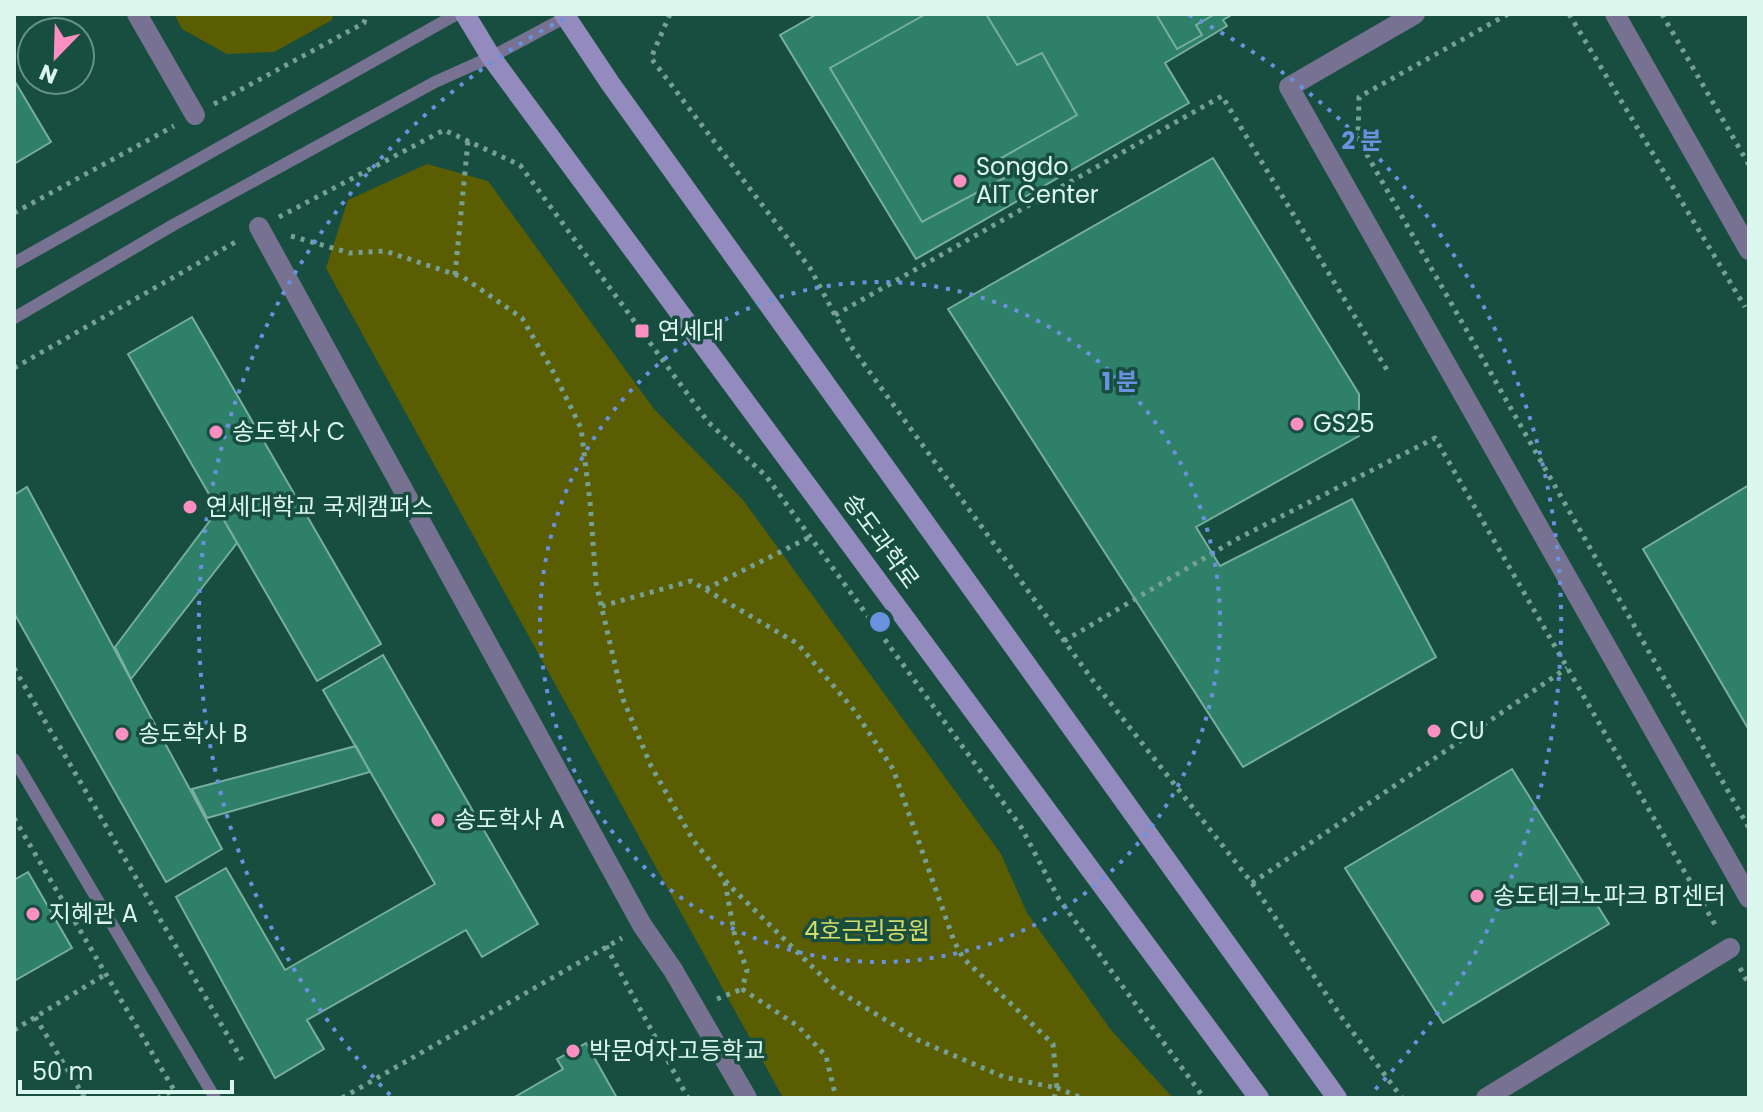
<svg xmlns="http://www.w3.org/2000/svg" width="1763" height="1112" viewBox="0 0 1763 1112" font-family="Poppins,'Noto Sans KR',sans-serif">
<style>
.green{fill:#5b5d02}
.building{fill:#2e8069;stroke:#78ae9c;stroke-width:2}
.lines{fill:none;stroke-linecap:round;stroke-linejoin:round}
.path{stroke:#76a093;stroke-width:5;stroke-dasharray:4 6;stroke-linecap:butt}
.lane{stroke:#777292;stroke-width:12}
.street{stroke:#777292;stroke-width:20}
.secondary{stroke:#938bbd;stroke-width:20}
.ring{fill:none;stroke:#6992e0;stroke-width:4;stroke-dasharray:4 8}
.poi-dot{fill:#fc8fc2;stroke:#174e3f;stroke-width:3}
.labels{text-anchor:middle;stroke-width:7;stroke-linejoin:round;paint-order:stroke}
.poi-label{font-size:24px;fill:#dbf7ed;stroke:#174e3f;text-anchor:start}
.street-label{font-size:24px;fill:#dbf7ed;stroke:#174e3f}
.park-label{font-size:24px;fill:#d7dc6a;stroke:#174e3f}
.centre{fill:#6992e0;stroke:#174e3f;stroke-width:4}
.ring-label{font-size:24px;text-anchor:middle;font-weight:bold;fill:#6992e0;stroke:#174e3f;stroke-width:7;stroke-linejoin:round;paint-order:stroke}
</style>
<rect width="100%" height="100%" fill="#174e3f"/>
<path class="green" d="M174 14H333L332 20 274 52 227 54 182 29Z
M427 164 488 181 654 409 743 500 1001 854 1027 913 1111 1030 1173 1098H783L326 268 348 200Z"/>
<path class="building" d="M817 14H1233L1223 20 1227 26 1165 63 1189 103 916 259 780 35Z
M926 14H986L1017 65 1042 53 1077 115 996 161 1006 177 922 222 830 68Z
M1156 14H1215L1196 25 1202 35 1177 49Z
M14 80 51 142 14 164Z
M1213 158 1359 394V436L1196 527 1220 566 1352 499 1436 657 1243 767 948 309Z
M192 317 381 644 317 681 128 354Z
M1749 485V730L1643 549Z
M27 487 222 849 166 882 14 613V495Z
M218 510 237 543 131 679 115 647Z
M383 655 538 924 482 957 466 930 307 1020 324 1049 275 1078 176 897 226 868 285 970 435 884 323 690Z
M356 746 370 772 207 818 192 789Z
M1512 769 1609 924 1443 1023 1345 868Z
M28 872 72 948 14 981V880Z
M586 1043 617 1098H513L563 1069 557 1059Z"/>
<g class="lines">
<path class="path" d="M670 14 651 58 810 268 853 349 1094 682 1252 883 1340 1015 1402 1098
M1508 14 1359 97 1358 139 1749 828
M1569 14 1745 307
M1662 14 1749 165
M214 104 364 23 366 14
M14 213 174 126
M279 217 444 130 520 165 708 422 766 476 1021 827 1059 899 1204 1098
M291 236 350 253 385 251 463 277 522 318 554 373 581 428 590 502 596 583 623 699 651 766 693 840 729 885 835 989 920 1041 1004 1077 1057 1088 1053 1044 963 958 954 941 893 769 854 710 798 644 691 581 602 606
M455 275 468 141
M835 315 1222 96 1387 370
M14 368 239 240
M706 589 810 537
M1064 641 1235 540 1435 438 1717 928
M14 668 242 1060
M14 818 174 1090 158 1098
M725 882 735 937 747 970 742 989
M1252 883 1567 668
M606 946 688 1098
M1740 968 1749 985
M742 989 798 1026 826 1056 836 1098
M717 999 742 989
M35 1017 85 1098
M14 1030 106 974
M342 1098 622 938
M1054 1098 1057 1088 1082 1098"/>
<path class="lane" d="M14 263 457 14
M14 318 175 224 435 82 491 57 566 17
M14 759 215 1098"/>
<path class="street" d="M137 14 195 115
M1415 14 1289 87 1749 898
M1615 14 1749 250
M259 227 642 925 673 970 747 1098
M1486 1098 1730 948"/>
<path class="secondary" d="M465 14 491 57 1259 1098
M564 14 610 83 1337 1098"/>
</g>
<g class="ring">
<circle cx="880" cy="622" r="340"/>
<path d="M390 1095A681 681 0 0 1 571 15M1189 15A681 681 0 0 1 1370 1095"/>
</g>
<g class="poi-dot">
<circle cx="960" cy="181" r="8"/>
<rect x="634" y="323" width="16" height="16" rx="4"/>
<circle cx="1297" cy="424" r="8"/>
<circle cx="216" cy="432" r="8"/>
<circle cx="190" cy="507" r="8"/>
<circle cx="1434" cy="731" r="8"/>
<circle cx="122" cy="734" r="8"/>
<circle cx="438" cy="820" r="8"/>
<circle cx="1477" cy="896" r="8"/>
<circle cx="33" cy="914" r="8"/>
<circle cx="573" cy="1051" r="8"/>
</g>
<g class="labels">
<g class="poi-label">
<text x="976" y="175">Songdo<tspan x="976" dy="28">AIT Center</tspan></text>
<text x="658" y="339">연세대</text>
<text x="1313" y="432">GS25</text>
<text x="232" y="440">송도학사 C</text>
<text x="206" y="515">연세대학교 국제캠퍼스</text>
<text x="1450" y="739">CU</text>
<text x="138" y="742">송도학사 B</text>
<text x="454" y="828">송도학사 A</text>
<text x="1493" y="904">송도테크노파크 BT센터</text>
<text x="49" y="922">지혜관 A</text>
<text x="589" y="1059">박문여자고등학교</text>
</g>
<g class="street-label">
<text transform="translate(881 541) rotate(54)" y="8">송도과학로</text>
</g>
<g class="park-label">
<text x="867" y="939">4호근린공원</text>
</g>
</g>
<circle cx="880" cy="622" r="12" class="centre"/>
<g class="ring-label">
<text x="1362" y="149">2 분</text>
<text x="1120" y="390">1 분</text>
</g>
<rect width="1763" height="1112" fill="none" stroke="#dbf7ed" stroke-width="32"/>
<g transform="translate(56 56) rotate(203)"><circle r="38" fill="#174e3f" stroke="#659285" stroke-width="2"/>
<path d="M0-6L14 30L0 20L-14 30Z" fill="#fc8fc2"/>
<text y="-12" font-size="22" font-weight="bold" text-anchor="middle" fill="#dbf7ed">N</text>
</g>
<path d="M20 1080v12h212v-12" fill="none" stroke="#dbf7ed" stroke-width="4"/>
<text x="32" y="1080" font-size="24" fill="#dbf7ed" stroke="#174e3f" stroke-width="6" paint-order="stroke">50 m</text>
</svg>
